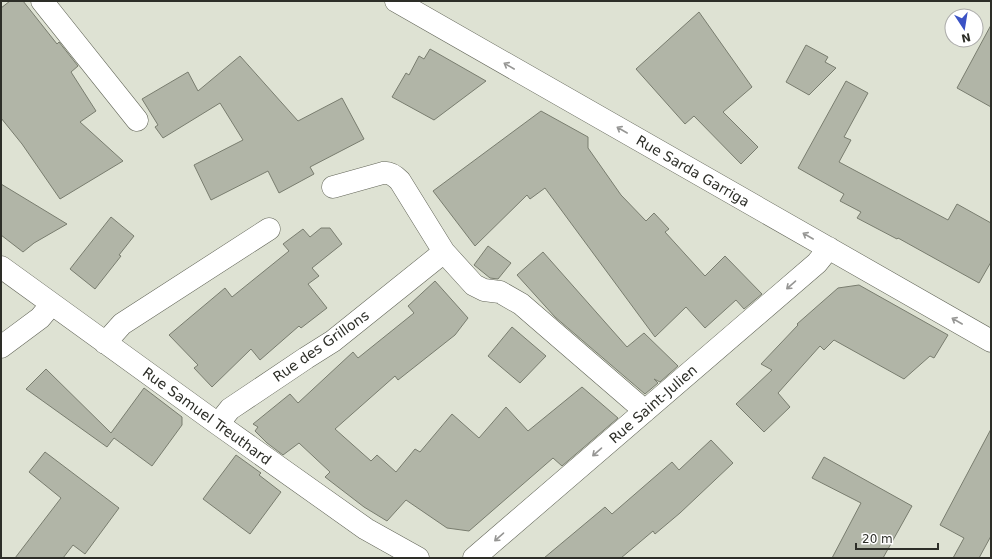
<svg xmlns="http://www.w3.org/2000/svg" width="992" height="559" viewBox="0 0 992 559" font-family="'DejaVu Sans',sans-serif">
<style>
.building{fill:#b1b5a7;stroke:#797d6f}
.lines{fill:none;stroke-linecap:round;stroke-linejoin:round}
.minor-casing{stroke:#626558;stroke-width:23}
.minor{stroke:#fff;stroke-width:22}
.oneway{stroke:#969694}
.labels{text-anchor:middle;stroke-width:3.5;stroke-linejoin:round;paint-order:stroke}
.street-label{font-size:14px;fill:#2d2e28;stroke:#fff}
</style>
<rect width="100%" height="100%" fill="#dee2d3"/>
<path class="building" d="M10 1H23L57 44 59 42 78 66 71 72 96 111 80 122 123 161 60 199 22 144 1 118V8Z
M699 12 752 87 723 112 758 147 741 164 694 116 685 124 636 69Z
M991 25V107L957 88Z
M806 45 828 57 825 62 836 68 809 95 786 82Z
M430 49 486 81 434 120 392 97 406 73 409 75 419 56 424 59Z
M240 56 298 121 342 98 364 139 310 167 314 174 279 193 268 171 211 200 194 165 243 140 220 103 163 138 155 127 158 125 142 99 188 72 198 91Z
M846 81 868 93 844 137 851 140 839 162 948 220 957 204 991 223V262L979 283 898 238 897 239 857 218 861 212 840 201 844 194 798 168Z
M541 111 588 137V148L621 195 646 221 654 213 669 229 665 232 705 276 725 256 762 294 744 309 736 300 705 328 686 307 655 337 545 188 530 199 527 195 475 246 433 191Z
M1 184 67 224 34 243 23 252 1 235Z
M111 217 134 236 119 255 121 256 95 289 70 269Z
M321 228H330L342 244 312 268 319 276 308 284 327 308 301 328 299 326 260 360 251 349 212 387 194 368 198 365 169 335 225 288 232 297 289 251 283 244 303 229 310 237Z
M488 246 511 263 498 279 490 278 474 265Z
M543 252 627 347 644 333 678 366 660 382 654 379 658 383 645 394 555 317 517 275Z
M435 281 468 318 455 335 398 380 395 376 335 429 371 461 377 455 396 472 415 449 420 452 452 414 479 438 506 407 528 431 582 387 618 418 562 466 553 458 469 531 447 528 406 500 387 521 364 507 325 477 330 472 299 443 283 455 267 443 255 431 258 427 253 424 290 394 298 403 353 352 358 358 414 313 408 306Z
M859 285 948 335 934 358 930 356 904 379 834 340 824 350 820 346 778 393 790 407 764 432 736 404 772 370 761 364 798 325 797 324 838 288Z
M512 327 546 356 520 383 488 356Z
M46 369 111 433 144 388 182 417V425L152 466 114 438 107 447 26 389Z
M991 429V536L979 558H953L964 538 940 525Z
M711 440 733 463 680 513 655 534 653 531 621 558H544L605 507 612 514 672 462 679 470Z
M45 452 119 508 85 554 73 545 63 558H15L61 498 29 472Z
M236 455 261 473 259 475 281 492 250 534 203 499Z
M824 457 912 506 883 558H832L861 503 812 478Z"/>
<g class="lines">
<g class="minor-casing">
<path id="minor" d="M42 1 137 120
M396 1 991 341
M333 187 383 173C390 172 395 176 400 181L444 252 474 285 484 290 500 292 521 304 645 411
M1 267 218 424 366 529 418 558
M105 343 122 324 269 229
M1 347 40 318 51 305
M218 424 230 409 306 358 333 341 444 252
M474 558 817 263 829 248"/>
</g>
<use href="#minor" class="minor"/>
</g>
<defs><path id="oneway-shaft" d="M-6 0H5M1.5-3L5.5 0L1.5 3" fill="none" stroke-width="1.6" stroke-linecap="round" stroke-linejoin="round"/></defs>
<g class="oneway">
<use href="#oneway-shaft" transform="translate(509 66) rotate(-150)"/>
<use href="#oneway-shaft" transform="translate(622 130) rotate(-150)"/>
<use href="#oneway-shaft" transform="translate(808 236) rotate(-150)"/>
<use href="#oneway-shaft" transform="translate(791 285) rotate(139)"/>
<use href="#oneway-shaft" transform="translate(957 321) rotate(-150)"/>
<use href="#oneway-shaft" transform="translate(597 452) rotate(139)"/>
<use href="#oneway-shaft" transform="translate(499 537) rotate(139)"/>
</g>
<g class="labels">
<g class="street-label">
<text transform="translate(693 171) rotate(30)" y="5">Rue Sarda Garriga</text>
<text transform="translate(321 346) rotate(-35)" y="5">Rue des Grillons</text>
<text transform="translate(653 404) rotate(-41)" y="5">Rue Saint-Julien</text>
<text transform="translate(207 416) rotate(36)" y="5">Rue Samuel Treuthard</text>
</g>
</g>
<rect width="992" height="559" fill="none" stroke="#2d2e28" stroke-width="4"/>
<g transform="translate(964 28) rotate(168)"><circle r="19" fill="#ffffff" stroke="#ababa9"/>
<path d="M0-3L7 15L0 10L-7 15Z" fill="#3a52c5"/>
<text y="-6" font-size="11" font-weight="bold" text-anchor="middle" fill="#2d2e28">N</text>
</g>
<path d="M856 543v6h82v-6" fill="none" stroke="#2d2e28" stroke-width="2"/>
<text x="862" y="543" font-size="12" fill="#2d2e28" stroke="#ffffff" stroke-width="3" paint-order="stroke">20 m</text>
</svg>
